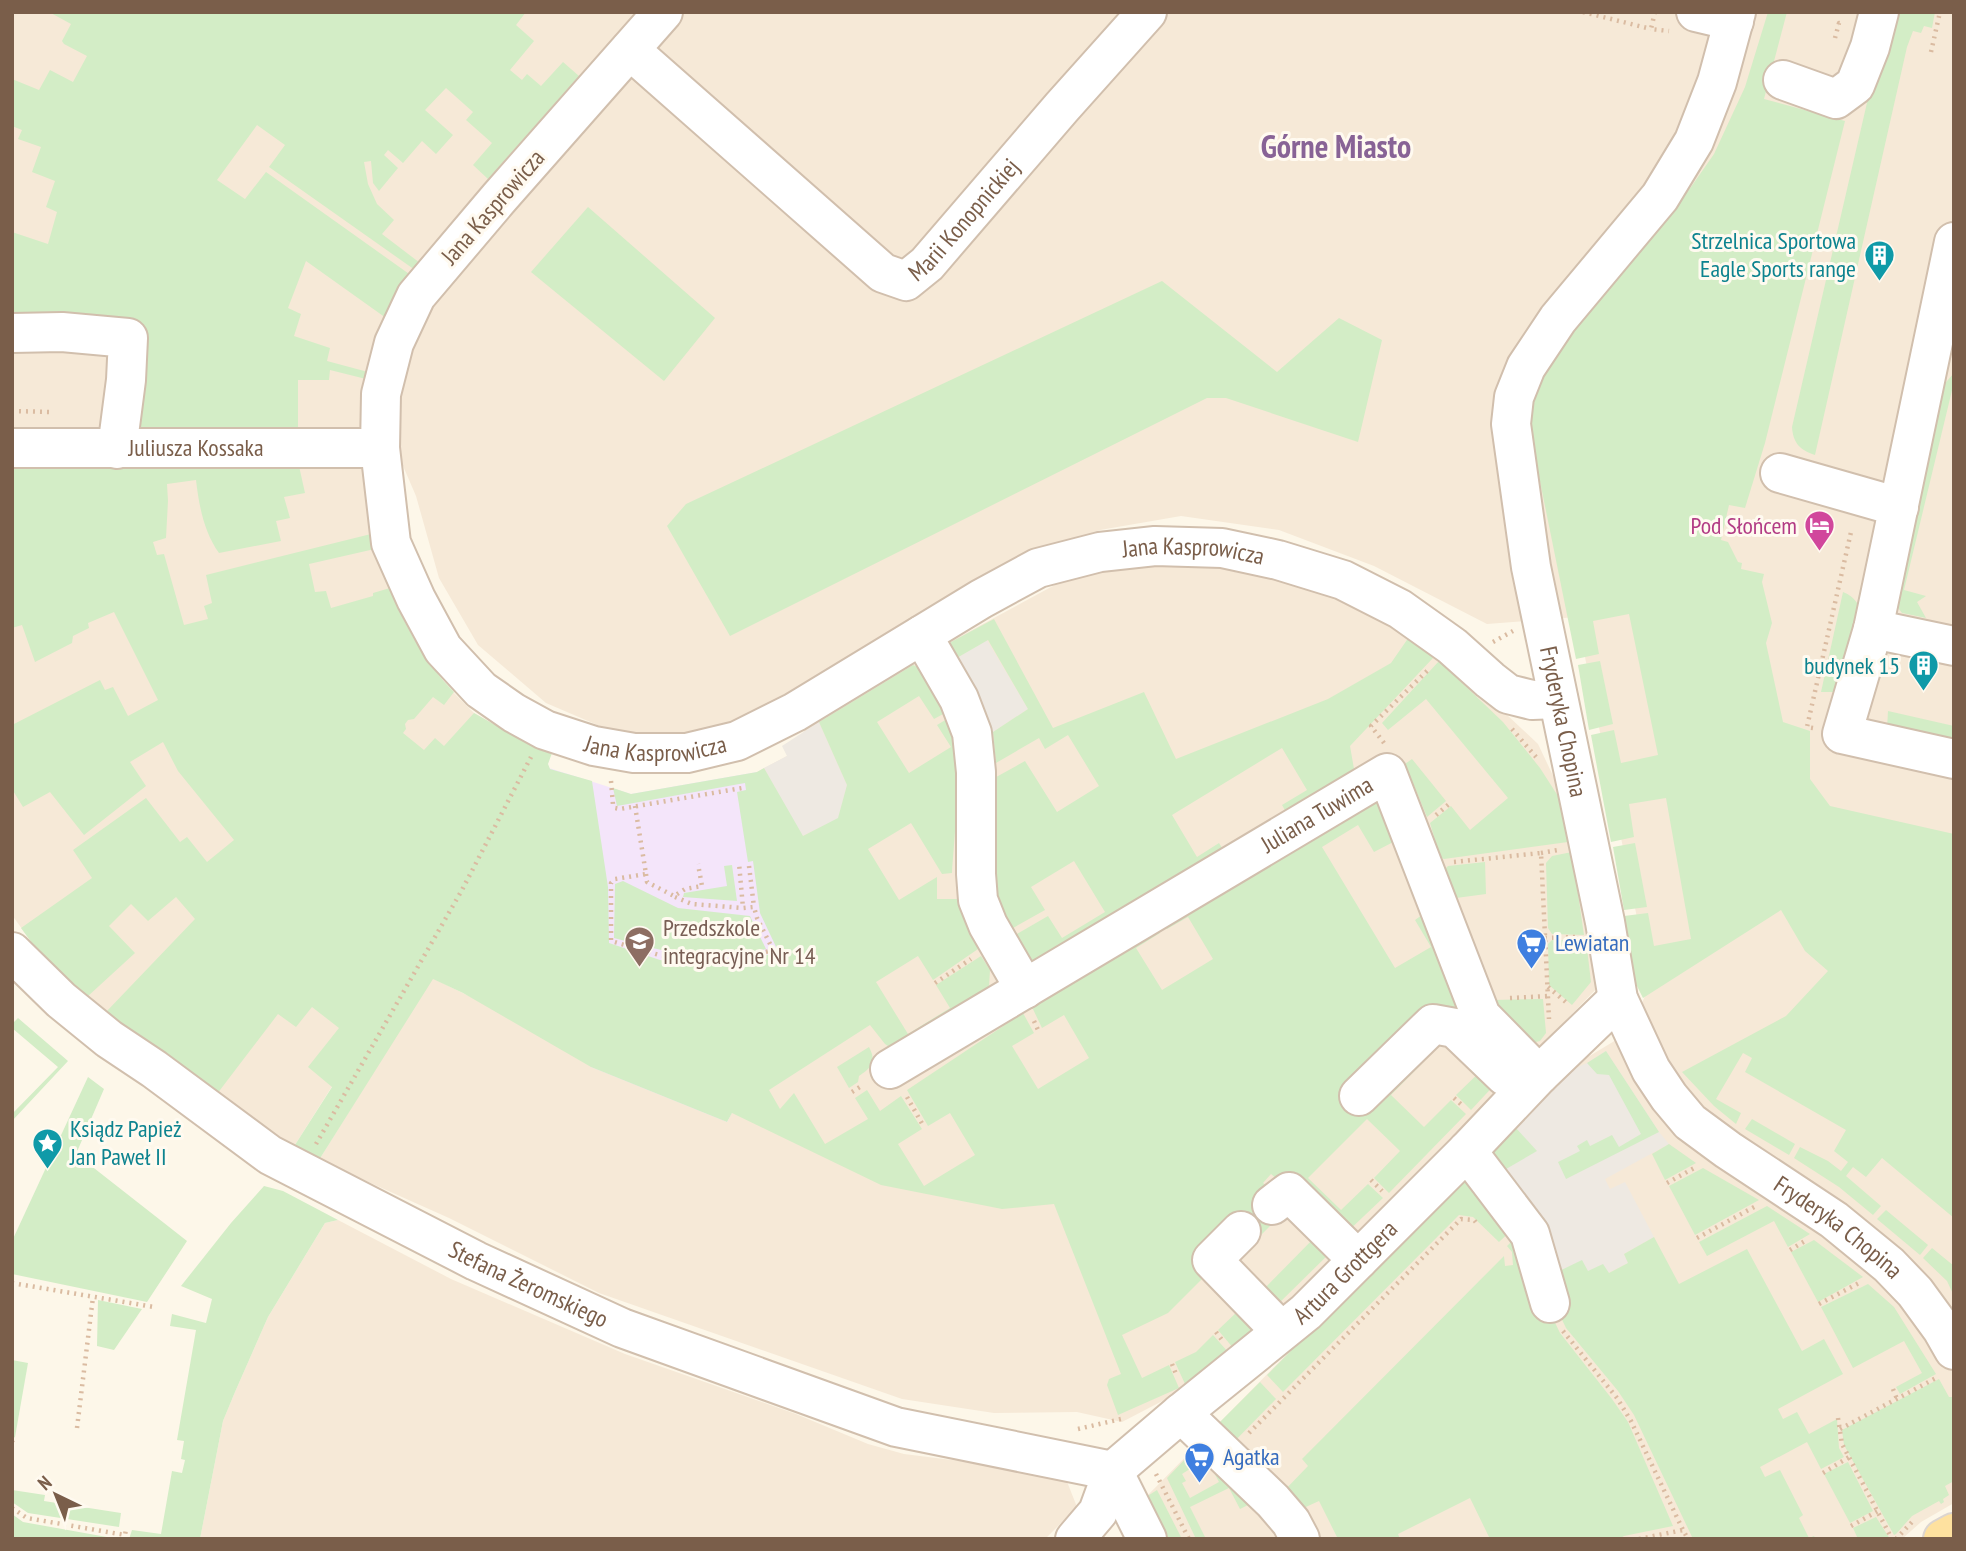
<svg xmlns="http://www.w3.org/2000/svg" width="1966" height="1551" font-family="'PT Sans Narrow',sans-serif">
<style>
.residential{fill:#f6e9d7}
.industrial{fill:#eee9e2}
.education{fill:#f4e5fa}
.green{fill:#d3edc6}
.lines{fill:none;stroke-linecap:round;stroke-linejoin:round}
.minor-casing{stroke:#d1bfad;stroke-width:42}
.major-casing{stroke:#dcd5d0;stroke-width:42}
.path{stroke:#dabba1;stroke-width:4.5;stroke-dasharray:2 5;stroke-linecap:butt}
.minor{stroke:#fff;stroke-width:38}
.major{stroke:#fee19f;stroke-width:38}
.labels{text-anchor:middle;stroke-width:6;stroke-linejoin:round;paint-order:stroke}
.street-label{font-size:24px;fill:#7a5e4a;stroke:#fffaf0}
.culture-label{font-size:24px;fill:#0d838f;stroke:#fffaf0;text-anchor:end}
.hotel-label{font-size:24px;fill:#b23c85;stroke:#fffaf0;text-anchor:end}
.education-label{font-size:24px;fill:#785e54;stroke:#fffaf0;text-anchor:start}
.shop-label{font-size:24px;fill:#366cbe;stroke:#fffaf0;text-anchor:start}
.district-label{font-size:32px;font-weight:bold;fill:#886396;stroke:#fffaf0}
</style>
<rect width="100%" height="100%" fill="#fdf7e9"/>
<g class="residential">
<path d="M12,12H1954V1503L1921,1522L1902,1539H1162L1143,1500L1568,1069L1631,1031L1650,983L1577,617L1487,624L1374,566L1279,530L1181,516L1100,530L993,570L781,714L706,736H623L546,703L478,645L439,578L416,496L394,445L12,438Z"/>
<path d="M12,464H366L384,569L393,596L412,634L438,677L474,713L530,745L412,960L293,1148L152,1050L87,997L35,947L12,915Z"/>
<path d="M1146,557L1259,566L1352,599L1423,636L1538,744L1574,820L1604,981L1282,1311L1218,1372L1122,1422L1077,1412L994,1413L902,1399L599,1293L449,1218L319,1160L432,978L727,1122L821,945L757,772L787,756L815,715L1075,574Z"/>
<path d="M338,1220L451,1279L625,1354L796,1414L868,1444L904,1454L1064,1474L1077,1507L1045,1539H200L223,1421L235,1392L268,1317L325,1223Z"/>
</g>
<g class="industrial">
<path d="M987,640L1028,709L993,732L955,659Z"/>
<path d="M819,722L847,785L838,819L802,836L764,768L787,756L782,746Z"/>
<path d="M1606,1051L1659,1132L1669,1144L1605,1179L1610,1189L1625,1182L1654,1237L1624,1254L1628,1263L1608,1273L1589,1272L1549,1276L1494,1176L1515,1127L1569,1071L1587,1063Z"/>
</g>
<path class="education" d="M546,767L631,794L757,772L821,945L727,1122L591,1067Z"/>
<g class="green">
<path d="M49,12H526L516,25L534,41L510,70L522,80L527,74L541,86L563,62L579,76L488,179L473,165L492,143L466,120L473,112L446,88L425,110L453,135L436,154L422,141L403,163L388,150L384,155L398,168L379,191L373,183L371,161L364,162L368,184L377,204L394,220L382,234L420,263L415,270L269,167L285,145L257,125L217,180L245,199L266,172L412,276L386,318L306,261L288,308L301,314L294,336L330,348L327,361L368,372L366,379L330,370L329,380H298V435L128,437L138,331L12,314V232L48,244L57,212L46,207L55,181L32,172L41,147L18,139L22,130L12,126V79L39,90L50,70L73,82L87,56L64,44L62,41L71,24Z"/>
<path d="M1768,12H1787L1764,99L1845,121L1765,443L1745,508L1729,505L1721,540L1728,542L1738,562L1742,563L1741,569L1764,574L1762,582L1772,623L1766,643L1783,722L1810,731V779L1830,806L1954,834V1218L1882,1158L1866,1177L1853,1167L1846,1176L1881,1206L1873,1215L1839,1187L1794,1158L1800,1147L1828,1161L1841,1171L1848,1162L1834,1151L1846,1130L1745,1072L1752,1058L1743,1053L1716,1099L1741,1113L1736,1124L1714,1106L1682,1072L1786,1016L1828,971L1805,951L1781,910L1643,998L1636,984L1624,916L1648,913L1654,946L1691,939L1666,798L1629,804L1634,837L1611,842L1591,735L1614,730L1621,763L1658,755L1629,614L1593,621L1599,654L1576,659L1531,437L1530,406L1540,379L1554,356L1691,187L1714,154L1745,87Z"/>
<path d="M1888,12H1935L1932,28L1924,26L1921,33L1913,31L1907,47L1815,455C1800,450 1793,443 1792,427Z"/>
<path d="M588,207L715,318L664,381L531,272Z"/>
<path d="M1162,281L1277,372L1339,318L1382,340L1358,442L1226,398H1207L730,636L667,526L686,504Z"/>
<path d="M1954,373V382L1904,590L1926,596L1917,602L1926,618L1902,613L1895,604L1940,389Z"/>
<path d="M12,466H299L305,493L284,497L290,518L276,521L281,541L219,553C204,532 199,506 196,480L167,484L168,501L166,538L153,542L157,555L164,554L184,625L208,619L204,606L212,603L206,575L375,533L379,548L309,564L315,592L326,591L331,608L373,596V593L390,588C404,625 426,664 454,692L444,705L433,697L414,719L408,720L405,724L406,729L403,733L424,750L435,738L444,746L474,713L530,745L552,753L548,764L550,769L592,781L608,887L609,943L660,960L697,965L745,963L778,951L760,913L753,861L748,862L737,792L746,790L745,783L617,806L613,788L631,794L757,772L764,768L803,836L838,818L847,785L819,722L913,665L922,669L945,713L934,719L919,696L877,722L909,773L951,747L937,725L947,719C965,746 954,839 952,873L942,874L911,823L868,849L899,900L937,877V899H957L978,949L933,980L918,956L876,982L908,1034L950,1008L936,985L981,956L990,970L989,987L912,1036L894,1050L885,1044L870,1025L769,1090L780,1109L794,1093L825,1144L868,1119L855,1098L867,1090L880,1111L901,1096L922,1129L898,1144L924,1186L975,1155L950,1113L928,1126L907,1090L1023,1013L1034,1033L1012,1046L1038,1089L1089,1058L1064,1015L1042,1028L1032,1007L1153,920L1160,933L1136,948L1162,990L1213,959L1188,917L1167,929L1159,916L1370,798L1382,807L1401,838L1374,852L1358,825L1322,847L1395,968L1431,947L1415,920L1422,915L1466,1012L1450,1035L1391,1095L1424,1127L1451,1100L1466,1114L1389,1193L1374,1178L1400,1151L1367,1119L1308,1178L1341,1210L1368,1184L1383,1198L1344,1235L1271,1174L1263,1183L1274,1192L1273,1223L1259,1237L1239,1216L1198,1258L1261,1321L1234,1349L1218,1330L1238,1311L1203,1278L1168,1313L1122,1335L1142,1378L1169,1365L1179,1388L1118,1415L1107,1385L1109,1379L1121,1374L1054,1204L1002,1209L881,1185L732,1113L727,1122L591,1067L463,993L433,979L319,1160L293,1148L332,1087L308,1067L339,1028L312,1007L296,1027L278,1014L217,1094L106,1012L195,919L176,897L148,921L131,904L109,926L135,953L87,997L35,947L21,928L92,878L73,850L146,798L180,842L187,837L207,862L234,840L178,771L163,742L130,762L146,786L84,835L50,792L23,807L12,789V725L100,680L105,690L113,687L128,716L158,700L114,612L88,623L89,628L73,636L72,643L35,662L22,625L12,628Z"/>
<path d="M1843,592C1854,596 1861,606 1863,618C1865,628 1852,672 1849,686L1834,692H1821Z"/>
<path d="M994,619L1053,728L1144,692L1176,759L1328,699L1391,663L1409,637L1433,658L1350,746L1354,769L1286,812L1282,805L1307,790L1282,748L1172,815L1197,857L1219,843L1224,851L1037,963L1028,961L1010,938L1048,916L1062,938L1105,912L1074,861L1031,887L1045,910L1006,932L998,917L989,781L1025,761L1057,812L1099,786L1068,735L1045,749L1039,738L996,763L993,732L1028,709L988,640L955,659L947,650L951,642Z"/>
<path d="M1439,661L1503,722L1540,768L1558,796L1568,842L1444,859L1440,857L1430,823L1451,806L1470,830L1508,798L1426,699L1388,730L1382,723Z"/>
<path d="M1600,661L1613,724L1589,730L1578,665Z"/>
<path d="M1888,711L1954,726V744L1887,729Z"/>
<path d="M1412,759L1446,801L1427,817L1405,764Z"/>
<path d="M1635,843L1647,907L1624,910L1613,847Z"/>
<path d="M1572,852L1584,935L1552,934L1548,928L1546,863L1552,856Z"/>
<path d="M1485,862L1486,894L1456,898L1444,870L1448,866Z"/>
<path d="M732,865L737,901L683,897L684,893L727,886L724,866Z"/>
<path d="M623,881L678,908L750,916L766,949C711,965 667,952 614,938L615,884Z"/>
<path d="M1552,940H1586L1591,982L1572,1005L1549,985L1548,944Z"/>
<path d="M1543,999L1546,1033L1540,1041L1532,1043L1492,1000Z"/>
<path d="M18,1018L68,1061L12,1121V1114L58,1067L12,1028V1024Z"/>
<path d="M869,1047C877,1062 871,1068 859,1076L858,1082L849,1088L837,1067Z"/>
<path d="M1606,1051L1659,1132L1566,1179L1558,1162L1580,1151L1577,1146L1587,1140L1590,1146L1612,1135L1619,1147L1641,1134L1609,1075L1597,1074L1587,1063Z"/>
<path d="M1484,1068L1499,1080L1471,1110L1456,1095Z"/>
<path d="M88,1077L104,1089L76,1154L187,1241L147,1302L12,1274V1241Z"/>
<path d="M1752,1119L1795,1144L1789,1155L1745,1129Z"/>
<path d="M1515,1127L1537,1151L1494,1176L1482,1159Z"/>
<path d="M1669,1144L1696,1163L1665,1180L1652,1154Z"/>
<path d="M1703,1168L1759,1200L1695,1235L1669,1186Z"/>
<path d="M1469,1171L1516,1226L1499,1242L1473,1217L1459,1215L1283,1392L1267,1375Z"/>
<path d="M264,1186L283,1191L338,1220L325,1223L268,1317L235,1392L223,1421L200,1539H129L132,1530L161,1534L172,1471L182,1473L185,1460L181,1459L184,1441L177,1440L196,1330L170,1326L172,1314L206,1323L212,1299L181,1286L231,1223Z"/>
<path d="M1767,1206L1810,1234L1788,1247L1774,1221L1707,1256L1699,1242Z"/>
<path d="M1886,1210L1928,1245L1920,1255L1877,1219Z"/>
<path d="M1319,1233L1335,1248L1271,1311L1257,1296Z"/>
<path d="M1520,1233L1546,1304L1560,1333L1612,1399L1628,1422L1673,1526L1624,1536L1619,1539H1490L1470,1498L1398,1534L1400,1539H1338L1319,1501L1297,1511L1281,1494L1308,1466L1302,1459L1504,1256L1505,1266L1513,1265L1512,1252L1507,1246Z"/>
<path d="M1654,1237L1679,1284L1747,1249L1802,1351L1824,1339L1843,1374L1778,1409L1783,1419L1797,1412L1809,1434L1837,1419L1839,1448L1844,1457L1821,1469L1807,1442L1760,1467L1765,1477L1780,1470L1803,1515L1799,1518L1809,1538L1814,1536L1816,1539H1693L1634,1415L1618,1391L1566,1328L1553,1301L1549,1276L1582,1260L1588,1271L1603,1264L1609,1273L1628,1263L1624,1254Z"/>
<path d="M1814,1240L1863,1277L1818,1302L1791,1252Z"/>
<path d="M1932,1248L1954,1266V1296L1947,1281L1923,1258Z"/>
<path d="M1868,1284L1894,1307L1936,1374L1900,1394L1896,1387L1922,1373L1904,1341L1853,1368L1821,1307Z"/>
<path d="M98,1300L142,1309L114,1350L97,1346Z"/>
<path d="M1213,1335L1228,1352L1185,1384L1175,1362L1196,1352Z"/>
<path d="M12,1360L28,1363L15,1437L12,1439Z"/>
<path d="M1939,1379L1949,1397H1954V1481L1945,1486L1949,1495L1943,1499L1944,1502L1941,1504L1939,1501L1912,1516L1896,1534L1894,1535L1844,1445L1842,1430Z"/>
<path d="M1260,1382L1276,1399L1228,1448L1212,1430Z"/>
<path d="M1195,1453L1204,1460L1182,1474L1186,1481L1182,1483L1190,1498L1219,1482L1211,1467H1212L1248,1505L1240,1509L1229,1488L1190,1507L1206,1539H1196L1167,1478L1189,1455Z"/>
<path d="M1848,1462L1873,1511L1850,1523L1824,1474Z"/>
<path d="M12,1490L45,1495L44,1501L121,1513L119,1527L28,1513L12,1502Z"/>
<path d="M1157,1490L1182,1539H1163L1146,1497Z"/>
<path d="M12,1514L23,1522L118,1539H12Z"/>
<path d="M1876,1517L1890,1539H1858L1853,1528Z"/>
</g>
<g class="lines">
<defs>
<g id="minor">
<path id="s1" d="M663,12L499,198L416,296L394,343L381,394L380,448L391,543L416,599L443,649L481,690L514,713L545,730L594,746L634,753H687L737,741L795,712L981,599L1038,568L1100,552L1155,546L1222,548L1278,560L1343,580L1400,609L1452,646L1490,680L1508,694L1532,700L1558,699"/>
<path d="M1696,12L1734,21"/>
<path id="s2" d="M1736,12L1717,82L1694,141L1660,197L1558,319L1526,367L1514,397L1511,424L1531,567L1605,922L1618,999L1651,1070L1669,1097L1690,1122L1728,1150L1834,1220L1889,1265L1915,1292L1942,1329L1954,1350"/>
<path id="s3" d="M630,50L883,273L906,281L927,264L1062,107L1147,12"/>
<path d="M1783,80L1836,99L1855,85L1870,47L1879,12"/>
<path d="M1954,242L1873,629L1842,734L1954,759"/>
<path d="M12,333L62,332L128,338L126,380L117,449"/>
<path id="s4" d="M12,448H380"/>
<path d="M1780,473L1899,507"/>
<path d="M1873,629L1954,646"/>
<path d="M922,635L959,699L972,733L976,772V874L978,900L988,925L1025,989"/>
<path id="s5" d="M12,952L61,1000L109,1039L154,1069L270,1155L476,1261L622,1328L896,1427L1113,1471"/>
<path id="s6" d="M890,1069L1387,773L1481,1016L1539,1075"/>
<path d="M1359,1096L1433,1024L1455,1028L1505,1076"/>
<path d="M1467,1151L1530,1234L1550,1303"/>
<path d="M1272,1205L1289,1192L1358,1260"/>
<path d="M1241,1231L1212,1260L1281,1331"/>
<path d="M1181,1413L1273,1501L1291,1522L1300,1539"/>
<path d="M1113,1471L1147,1539"/>
<path id="s7" d="M1075,1539L1098,1512L1113,1471L1181,1413L1306,1312L1467,1151L1539,1075L1618,999"/>
</g>
<path id="major" d="M1943,1539L1954,1533"/>
</defs>
<use href="#minor" class="minor-casing"/>
<use href="#major" class="major-casing"/>
<g class="path">
<path d="M1583,12L1651,29"/>
<path d="M1655,12L1651,29L1669,31"/>
<path d="M1835,38L1839,23L1843,24"/>
<path d="M1931,52L1940,12"/>
<path d="M12,411L50,412"/>
<path d="M1493,642L1513,631"/>
<path d="M1813,728L1807,727L1851,532"/>
<path d="M1512,729L1536,757"/>
<path d="M1384,743L1371,726L1429,669"/>
<path d="M611,781L613,805L615,808L620,809L742,788"/>
<path d="M635,806L646,874L615,879L611,883V941L659,955L698,960L744,958L773,950L757,918L754,907L743,908L739,863"/>
<path d="M1436,815L1449,804"/>
<path d="M1541,853L1558,850"/>
<path d="M1454,862L1541,853L1549,1019"/>
<path d="M749,866L754,907"/>
<path d="M646,874L647,882L674,896L685,889L702,886L698,864"/>
<path d="M675,897L692,904L743,908"/>
<path d="M1545,938L1576,937"/>
<path d="M935,983L971,959"/>
<path d="M1548,987L1568,1004"/>
<path d="M1510,998L1548,996"/>
<path d="M1034,1021L1038,1030"/>
<path d="M852,1092L863,1085"/>
<path d="M907,1097L924,1127"/>
<path d="M1454,1098L1464,1107"/>
<path d="M316,1144L462,890L531,757"/>
<path d="M1371,1180L1382,1191"/>
<path d="M1667,1183L1696,1167"/>
<path d="M1697,1238L1756,1206"/>
<path d="M1790,1250L1805,1241"/>
<path d="M12,1283L154,1307"/>
<path d="M1819,1304L1859,1283"/>
<path d="M1563,1331L1617,1398L1631,1421L1683,1530"/>
<path d="M1216,1332L1222,1340"/>
<path d="M1172,1364L1176,1374"/>
<path d="M1893,1389L1897,1399"/>
<path d="M1838,1418L1842,1444L1892,1539"/>
<path d="M77,1428L93,1297"/>
<path d="M1078,1429L1121,1419"/>
<path d="M1840,1429L1938,1377"/>
<path d="M1249,1433L1461,1219L1474,1220L1478,1225"/>
<path d="M12,1441L15,1439"/>
<path d="M1823,1473L1849,1457"/>
<path d="M1156,1474L1189,1539"/>
<path d="M12,1508L27,1518L125,1535L126,1529"/>
<path d="M1851,1526L1878,1511"/>
<path d="M1639,1539L1683,1530L1688,1539"/>
<path d="M1896,1539L1913,1521"/>
</g>
<use href="#minor" class="minor"/>
<use href="#major" class="major"/>
</g>
<defs>
<symbol id="building-pin" viewBox="-11 -11 22 30"><path d="M0 17L-7.5 6A9.5 9.5 0 1 1 7.5 6Z" fill="#0f9aa8" stroke="#fffaf0"/><path d="M-4-6H4V6H1V3H-1V6H-4ZM-2.5-4.3h1.7v1.8h-1.7ZM.8-4.3h1.7v1.8H.8ZM-2.5-1h1.7V.8h-1.7ZM.8-1h1.7V.8H.8Z" fill="#fff"/></symbol>
<symbol id="hotel-pin" viewBox="-11 -11 22 30"><path d="M0 17L-7.5 6A9.5 9.5 0 1 1 7.5 6Z" fill="#d1479c" stroke="#fffaf0"/><path d="M-6-4.5h1.5V1H6V5H4.5V3h-9V5H-6ZM-4 0a1.8 1.8 0 1 1 3.6 0ZM.5 0V-2.5h3Q6-2.5 6 0Z" fill="#fff"/></symbol>
<symbol id="school-pin" viewBox="-11 -11 22 30"><path d="M0 17L-7.5 6A9.5 9.5 0 1 1 7.5 6Z" fill="#8d6e63" stroke="#fffaf0"/><path d="M0-5L7-2L0 1L-7-2ZM-4 1L0 2.5L4 1V4Q0 6-4 4Z" fill="#fff"/></symbol>
<symbol id="supermarket-pin" viewBox="-11 -11 22 30"><path d="M0 17L-7.5 6A9.5 9.5 0 1 1 7.5 6Z" fill="#3f7fe0" stroke="#fffaf0"/><path d="M-6-5.5h2.5l.6 2H6L4.5 2H-2.5L-4.4-4H-6ZM-1.5 3.2a1.3 1.3 0 1 0 .1 0ZM3 3.2a1.3 1.3 0 1 0 .1 0Z" fill="#fff"/></symbol>
<symbol id="sight-pin" viewBox="-11 -11 22 30"><path d="M0 17L-7.5 6A9.5 9.5 0 1 1 7.5 6Z" fill="#0f9aa8" stroke="#fffaf0"/><path d="M0-6L1.8-2.2L6-1.7L2.9 1.2L3.7 5.4L0 3.3L-3.7 5.4L-2.9 1.2L-6-1.7L-1.8-2.2Z" fill="#fff"/></symbol>
</defs>
<g fill-rule="evenodd">
<use href="#building-pin" x="1862" y="238" width="35" height="47"/>
<use href="#hotel-pin" x="1802" y="508" width="35" height="47"/>
<use href="#building-pin" x="1906" y="648" width="35" height="47"/>
<use href="#school-pin" x="622" y="924" width="35" height="47"/>
<use href="#supermarket-pin" x="1514" y="926" width="35" height="47"/>
<use href="#sight-pin" x="30" y="1126" width="35" height="47"/>
<use href="#supermarket-pin" x="1182" y="1440" width="35" height="47"/>
</g>
<g class="labels">
<g class="street-label">
<text transform="translate(493 207) rotate(-49)" y="8">Jana Kasprowicza</text>
<text dy="8" stroke="none"><textPath href="#s3" startOffset="446">Marii Konopnickiej</textPath></text>
<text dy="8" stroke="none"><textPath href="#s4" startOffset="184">Juliusza Kossaka</textPath></text>
<text dy="8" stroke="none"><textPath href="#s1" startOffset="1582">Jana Kasprowicza</textPath></text>
<text dy="8" stroke="none"><textPath href="#s2" startOffset="780">Fryderyka Chopina</textPath></text>
<text dy="8" stroke="none"><textPath href="#s1" startOffset="994">Jana Kasprowicza</textPath></text>
<text dy="8" stroke="none"><textPath href="#s6" startOffset="497">Juliana Tuwima</textPath></text>
<text dy="8" stroke="none"><textPath href="#s2" startOffset="1388">Fryderyka Chopina</textPath></text>
<text dy="8" stroke="none"><textPath href="#s7" startOffset="385">Artura Grottgera</textPath></text>
<text dy="8" stroke="none"><textPath href="#s5" startOffset="618">Stefana Żeromskiego</textPath></text>
</g>
<g class="culture-label">
<text x="1856" y="249">Strzelnica Sportowa<tspan x="1856" dy="28">Eagle Sports range</tspan></text>
<text x="1900" y="674">budynek 15</text>
<text x="70" y="1137" text-anchor="start">Ksiądz Papież<tspan x="70" dy="28">Jan Paweł II</tspan></text>
</g>
<g class="hotel-label">
<text x="1797" y="534">Pod Słońcem</text>
</g>
<g class="education-label">
<text x="663" y="936">Przedszkole<tspan x="663" dy="28">integracyjne Nr 14</tspan></text>
</g>
<g class="shop-label">
<text x="1555" y="951">Lewiatan</text>
<text x="1223" y="1465">Agatka</text>
</g>
<g class="district-label">
<text x="1336" y="158">Górne Miasto</text>
</g>
</g>
<rect width="1966" height="1551" fill="none" stroke="#7a5e4a" stroke-width="28"/>
<g transform="translate(56 1495) rotate(317)" stroke="#fffaf0" stroke-width="5" paint-order="stroke">
<path d="M0-5L12 26L0 18L-12 26Z" fill="#7a5e4a"/>
<text y="-10" font-size="19" font-weight="bold" text-anchor="middle" fill="#7a5e4a">N</text>
</g>
</svg>
